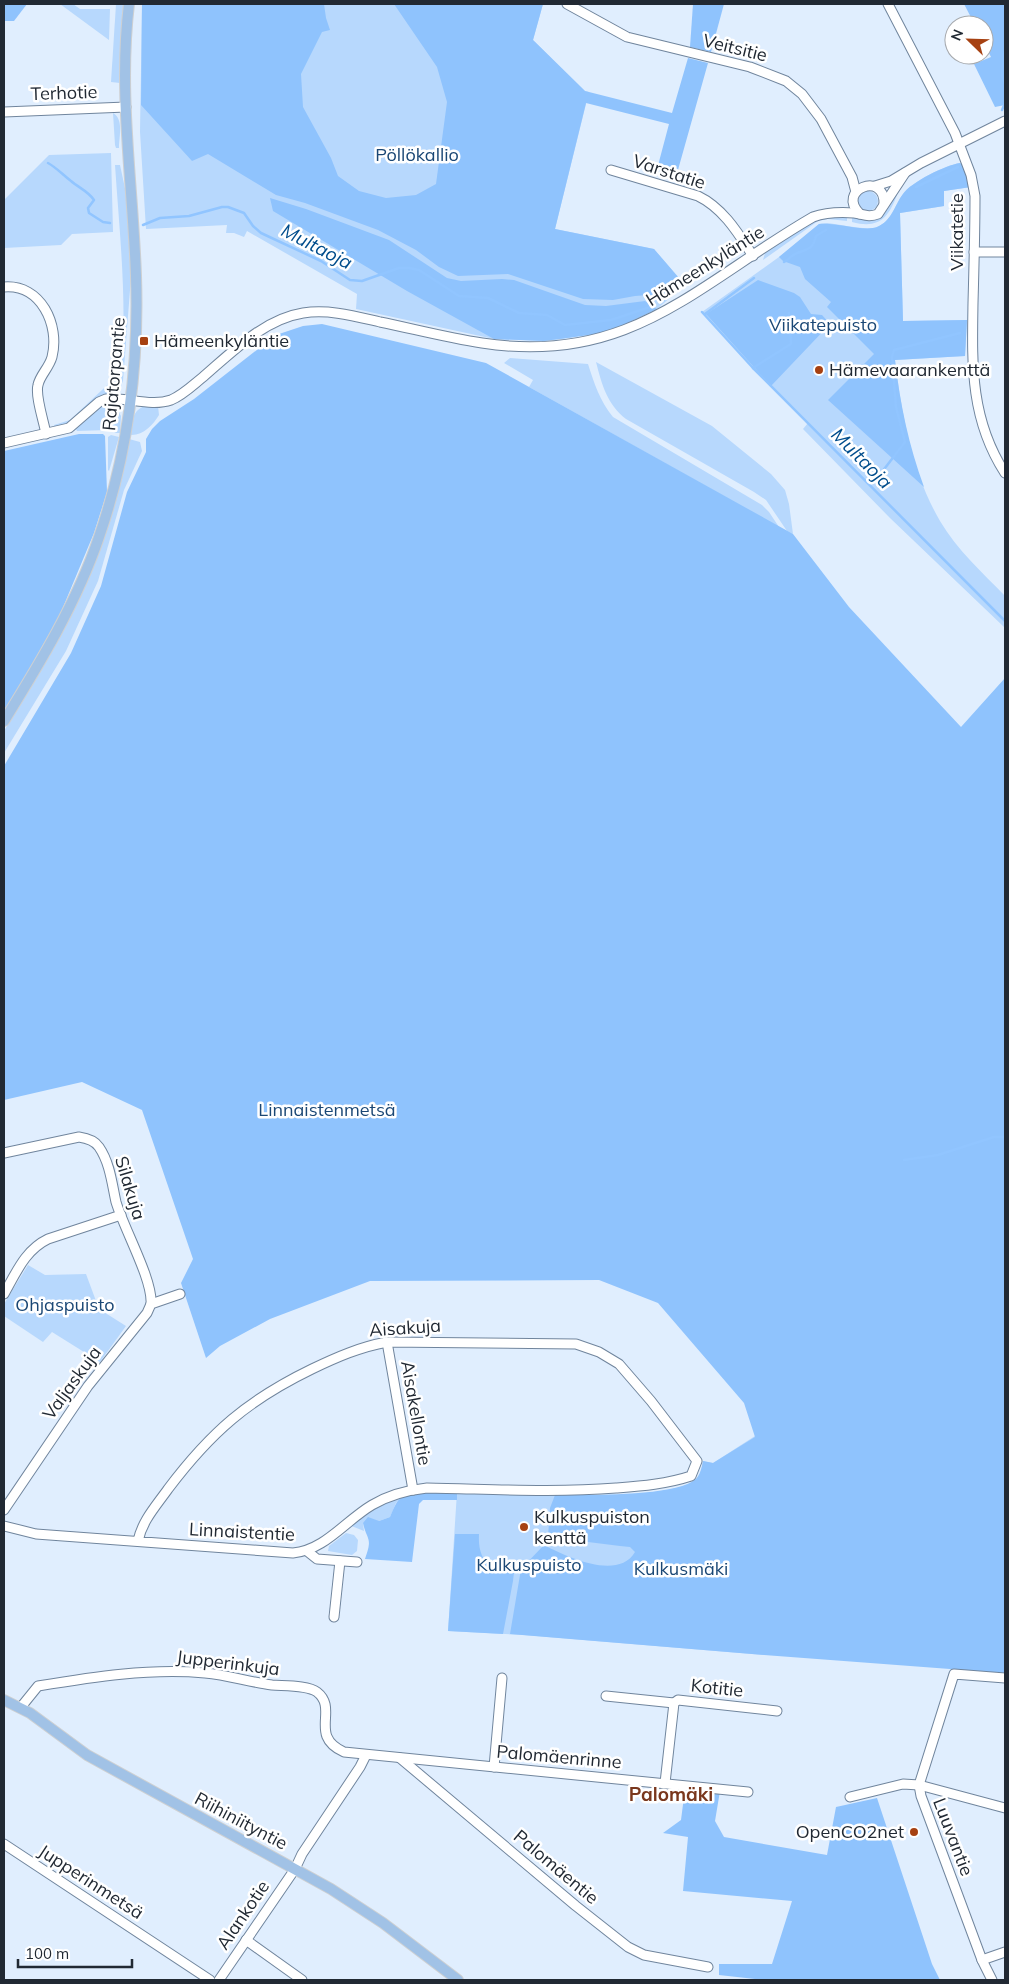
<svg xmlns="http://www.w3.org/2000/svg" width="1009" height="1984" font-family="Mulish,sans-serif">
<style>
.green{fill:#b7d8fd}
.forest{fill:#8fc3fd}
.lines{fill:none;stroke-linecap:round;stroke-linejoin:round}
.stream{stroke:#91c5ff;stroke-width:2.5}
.minor-casing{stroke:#70859d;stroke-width:11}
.major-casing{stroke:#ced0d2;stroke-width:12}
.minor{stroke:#fff;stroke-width:9}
.major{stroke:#a1c2e6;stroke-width:10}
.poi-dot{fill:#a64112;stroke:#fff;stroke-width:2}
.labels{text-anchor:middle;stroke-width:5;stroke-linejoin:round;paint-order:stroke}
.street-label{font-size:18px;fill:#212933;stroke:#fff}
.park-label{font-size:18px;fill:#1a4775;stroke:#fff}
.poi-label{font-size:18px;fill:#212933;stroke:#fff;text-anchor:start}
.water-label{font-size:19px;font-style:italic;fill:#004d8c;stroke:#fff}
.neighbourhood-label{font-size:19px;font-weight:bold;fill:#79371d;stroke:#fff}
</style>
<rect width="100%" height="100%" fill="#e0eefe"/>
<g class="green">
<path d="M60,4H73L80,9H110L109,40Z"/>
<path d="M116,4H125L120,83L111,82Z"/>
<path d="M142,4H543L533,40L585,91L589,92L555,229L654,249L685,285L657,309L623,325L570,338L544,341L494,339L356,309L357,294L247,231L244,237L234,233H226L227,225L146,229L140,132Z"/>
<path d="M113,113C124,119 119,137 119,148H116L115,145Z"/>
<path d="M111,153L113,232L72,234L61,245L4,248V200L49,155Z"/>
<path d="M960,163L971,187L944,191V206L900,213L903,321L967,320L965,356L895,360C902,415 912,473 940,521C957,550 983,573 1005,596V633L1004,627L890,518L803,429L808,423L753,368L702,312L779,257L819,224L827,223C840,224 866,231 877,227C892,221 894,206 903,194C911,182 946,165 960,163Z"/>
<path d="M115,165H120L126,193L131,277L123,381L119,390C129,316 120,240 115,165Z"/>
<circle cx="868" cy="201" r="10"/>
<path d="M896,195H897C888,219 878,229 852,222V216C881,224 880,216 896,195Z"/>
<path d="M847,216V221L828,219L818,221L763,260L765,253L809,223L826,217Z"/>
<path d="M510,358L588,364C594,383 600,401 613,417L762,505L769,512L779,527L529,387L533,380L504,363Z"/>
<path d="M596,362L712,426L771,474L785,490L789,504L793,534L787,531L766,500L754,492L626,419C607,404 602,385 596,362Z"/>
<path d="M118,375L114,392L98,398L70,423L55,429L54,425L70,420Z"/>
<path d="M105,404L111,405L107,430L77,431L76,429L100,406Z"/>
<path d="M115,406L121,416L120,433H115L111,427Z"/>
<path d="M145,406H158L159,415C153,425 143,436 130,435C132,423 132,410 145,406Z"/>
<path d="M111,435L119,437L109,471L108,470V437Z"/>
<path d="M129,439L140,442L142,451L124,490L98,581L66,651L4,753V731L45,663L71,613Z"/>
<path d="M28,1265L45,1275L86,1274L99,1309L126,1326L100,1362L52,1332L43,1342L4,1316V1304Z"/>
<path d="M755,1436L764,1655L524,1635L448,1631L457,1492C500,1493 669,1505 696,1479C701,1475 702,1467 703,1461L713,1463Z"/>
<path d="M402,1497L396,1503L390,1517L379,1521L363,1523L364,1531L349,1525L380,1505Z"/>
<path d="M346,1533L354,1535L358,1540L357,1551L352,1555L328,1551L329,1546Z"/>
</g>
<g class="forest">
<path d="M4,4H27L14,21H4Z"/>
<path d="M142,4H324L326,18L330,30L322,32L301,74L303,107L331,158L338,176L359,191L386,198L416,195L436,184L447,102L437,67L394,4H543L533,40L585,91L672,113L688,58L708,63L676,177L656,173L669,124L586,103L555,229L654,249L685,285L662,303L648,295L635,296L613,300L583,299L508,274L458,276L439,267L416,250L378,230L305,203L276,195L208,154L192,161L141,105Z"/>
<path d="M693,4H724L711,52L690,47Z"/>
<path d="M964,4H1005V105L995,107L974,64L991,57L984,43V25H975Z"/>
<path d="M960,163L963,165L971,187L944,191V206L900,213L903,321L967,320L965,356L895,360C900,404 909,446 924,487L828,400L874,354L827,307L831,302L805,279L800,267L783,261L779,257L819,224C836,222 864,232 877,227C892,221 894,206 903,194C911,182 946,165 960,163Z"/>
<path d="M270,198L306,209L389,240L447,278L461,281L502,279L514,280L585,305L606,306L645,301L657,309L623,325L597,334L544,341L494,339L407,291L273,211Z"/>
<path d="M758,280L794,293L800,297L811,314L822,315L830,324L771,386L706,314Z"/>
<path d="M322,324L486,363L793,534L849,607L961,727L1005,678V1675L950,1669L764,1655L510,1634L521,1569L544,1545C567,1557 618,1581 635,1552L630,1547L620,1546L548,1537L550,1508L555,1495C583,1495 676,1497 696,1479C700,1475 702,1467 703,1461L713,1463L755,1437L744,1403L658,1303L599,1280L370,1281L270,1319L220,1346L206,1358L181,1283L193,1259L142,1110L82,1082L4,1100V766L71,653L101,586L127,492L146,452V439L152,429L160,421L194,399L276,335L303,326Z"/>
<path d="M79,434H103L105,436L107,492L94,533L59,617L4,714V451Z"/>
<path d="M457,1492V1500H423L419,1504L412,1562L365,1559C373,1537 367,1541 363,1523L368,1517L379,1521L390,1517C393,1510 396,1501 402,1497C414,1489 443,1492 457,1492Z"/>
<path d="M455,1534H479C478,1552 483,1565 501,1572L512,1562L514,1572L513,1581L503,1634L448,1631Z"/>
<path d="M685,1789L720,1791L715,1821L724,1837L827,1855L836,1807L877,1798L932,1964L940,1980H765L719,1975V1964H772L792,1901L683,1891L688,1837L663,1833L681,1820Z"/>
</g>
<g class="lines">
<g class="stream">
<path d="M1004,4L1005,8"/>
<path d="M1004,52L1002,76L1005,84"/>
<path d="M1002,110L1005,103"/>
<path d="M48,163C57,168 63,175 71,181C79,188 88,191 94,200L88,208L89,213L103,222L110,223"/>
<path d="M916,187L958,167"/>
<path d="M143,225L160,218L189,216L222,207H228L244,213L253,226L261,233L321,261L350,280L362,281L399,268H409L419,270L459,296L488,298L519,313L547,315L565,325L611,320L653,306"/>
<path d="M784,262C788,260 791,256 795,254C807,248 812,252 816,236L826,230"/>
<path d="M702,312L753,368L1005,621"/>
<path d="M705,314L754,278"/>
<path d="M753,368L791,344L789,313"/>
<path d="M875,481L905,442L896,407L892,357L894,350L960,333"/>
<path d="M904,1160L938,1155L994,1137H1005"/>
</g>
<defs>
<g id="minor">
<path d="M567,4L627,37L750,67L786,81L802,94L821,119L852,177L856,192"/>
<path d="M888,4L955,133L971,175L975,196C975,232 974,267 973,303C972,364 970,419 1005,473"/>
<path d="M4,112L126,107"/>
<path d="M611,170L698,196C723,208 738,233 753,256"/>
<path d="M875,186L891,181L921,163L1005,121"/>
<path d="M860,214C835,190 885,170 884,204"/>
<path d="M974,252H1005"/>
<path d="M4,287C41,284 60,325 52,357C49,368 40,375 38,385C35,396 44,422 46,434"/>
<path d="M4,443L69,428L99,402L106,399C127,397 151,407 171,400C183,395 193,385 203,377C231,353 264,319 303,313C329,309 354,316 380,322C414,329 448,338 482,343C630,366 697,284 813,217C827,212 840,212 854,213C863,214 868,218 878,214L905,173"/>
<path d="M4,1153L79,1137C86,1138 95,1141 99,1147C110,1163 112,1184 116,1202C124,1229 153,1280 151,1304"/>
<path d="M4,1294C16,1273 25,1250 48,1239L121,1215"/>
<path d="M387,1342L413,1490"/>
<path d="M4,1510L88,1386L147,1313L151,1304L180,1294"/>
<path d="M4,1526L36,1534L293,1553C325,1550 345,1521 372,1505C389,1495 408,1490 427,1488C490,1489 553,1493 616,1488C641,1486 667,1484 691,1476L697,1461L651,1401L619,1364L599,1352L576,1344L387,1342C360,1347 337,1357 312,1369C248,1400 211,1432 168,1489C156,1506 142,1521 138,1541"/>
<path d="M307,1551L317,1559L357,1562"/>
<path d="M334,1617L340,1561"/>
<path d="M606,1696L674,1703"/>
<path d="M21,1707L38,1686C93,1677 149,1668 205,1673C228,1675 249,1682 272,1685C284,1686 308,1685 317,1692C339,1709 308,1736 344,1752L748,1792"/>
<path d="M400,1758L576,1906L628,1947L644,1955L708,1967"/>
<path d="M494,1767L502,1678"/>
<path d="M665,1783L674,1703L678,1700L777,1711"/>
<path d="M850,1797L903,1784L919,1785L1005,1808"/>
<path d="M4,1844L210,1980"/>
<path d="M246,1940L302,1980"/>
<path d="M982,1960L1005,1952"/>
<path d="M219,1980L295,1869L302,1854L360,1767L366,1755"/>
<path d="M992,1980L982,1960L921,1796L919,1785L954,1674L1005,1678"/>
</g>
<g id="major">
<path d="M4,721C40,663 77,602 99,537C128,453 139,364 136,276C133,185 118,94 129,4"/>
<path d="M4,1700L30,1713L87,1755L331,1889L383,1923L458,1980"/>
</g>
</defs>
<use href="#minor" class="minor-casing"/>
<use href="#major" class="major-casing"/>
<use href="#minor" class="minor"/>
<use href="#major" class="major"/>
</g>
<g class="poi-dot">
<rect x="139" y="336" width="10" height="10" rx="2.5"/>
<circle cx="819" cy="370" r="5"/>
<circle cx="524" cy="1527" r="5"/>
<circle cx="914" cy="1832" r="5"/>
</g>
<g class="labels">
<g class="street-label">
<text transform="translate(735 48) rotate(14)" y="6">Veitsitie</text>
<text transform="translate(64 93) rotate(-2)" y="6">Terhotie</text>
<text transform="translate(669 172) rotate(18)" y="6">Varstatie</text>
<text transform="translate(957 232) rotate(-90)" y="6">Viikatetie</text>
<text transform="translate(705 266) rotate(-32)" y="6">Hämeenkyläntie</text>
<text transform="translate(114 374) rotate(-85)" y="6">Rajatorpantie</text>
<text transform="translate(130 1188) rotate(73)" y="6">Silakuja</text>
<text transform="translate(405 1328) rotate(-4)" y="6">Aisakuja</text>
<text transform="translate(72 1383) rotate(-54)" y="6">Valjaskuja</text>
<text transform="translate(416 1413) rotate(80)" y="6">Aisakellontie</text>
<text transform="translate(242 1532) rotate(3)" y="6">Linnaistentie</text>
<text transform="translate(228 1663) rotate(7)" y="6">Jupperinkuja</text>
<text transform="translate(717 1688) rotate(6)" y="6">Kotitie</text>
<text transform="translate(559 1757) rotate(5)" y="6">Palomäenrinne</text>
<text transform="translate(241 1821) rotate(28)" y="6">Riihiniityntie</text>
<text transform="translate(953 1837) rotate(69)" y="6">Luuvantie</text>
<text transform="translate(556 1867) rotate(40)" y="6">Palomäentie</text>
<text transform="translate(91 1882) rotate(33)" y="6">Jupperinmetsä</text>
<text transform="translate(243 1915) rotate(-56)" y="6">Alankotie</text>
</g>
<g class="park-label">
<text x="417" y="161">Pöllökallio</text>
<text x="823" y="331">Viikatepuisto</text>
<text x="327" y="1116">Linnaistenmetsä</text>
<text x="65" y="1311">Ohjaspuisto</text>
<text x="529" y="1571">Kulkuspuisto</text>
<text x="681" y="1575">Kulkusmäki</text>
</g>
<g class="poi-label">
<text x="154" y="347">Hämeenkyläntie</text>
<text x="829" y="376">Hämevaarankenttä</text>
<text x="534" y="1523">Kulkuspuiston<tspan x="534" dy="21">kenttä</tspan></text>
<text x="904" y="1838" text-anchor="end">OpenCO2net</text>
</g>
<g class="water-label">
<text transform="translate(317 246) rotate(27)" y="7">Multaoja</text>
<text transform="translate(862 458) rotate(45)" y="7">Multaoja</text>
</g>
<g class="neighbourhood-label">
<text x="671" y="1801">Palomäki</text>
</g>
</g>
<rect width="1009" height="1984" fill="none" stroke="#212933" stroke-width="10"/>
<g transform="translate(969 40) rotate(293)"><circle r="24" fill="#ffffff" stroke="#a6a9ad"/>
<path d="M0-4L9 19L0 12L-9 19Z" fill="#a64112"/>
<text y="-8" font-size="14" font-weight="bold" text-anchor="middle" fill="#212933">N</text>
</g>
<path d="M18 1959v8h114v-8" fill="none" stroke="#212933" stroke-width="2.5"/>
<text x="25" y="1959" font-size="15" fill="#212933" stroke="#ffffff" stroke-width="4" paint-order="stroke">100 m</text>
</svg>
